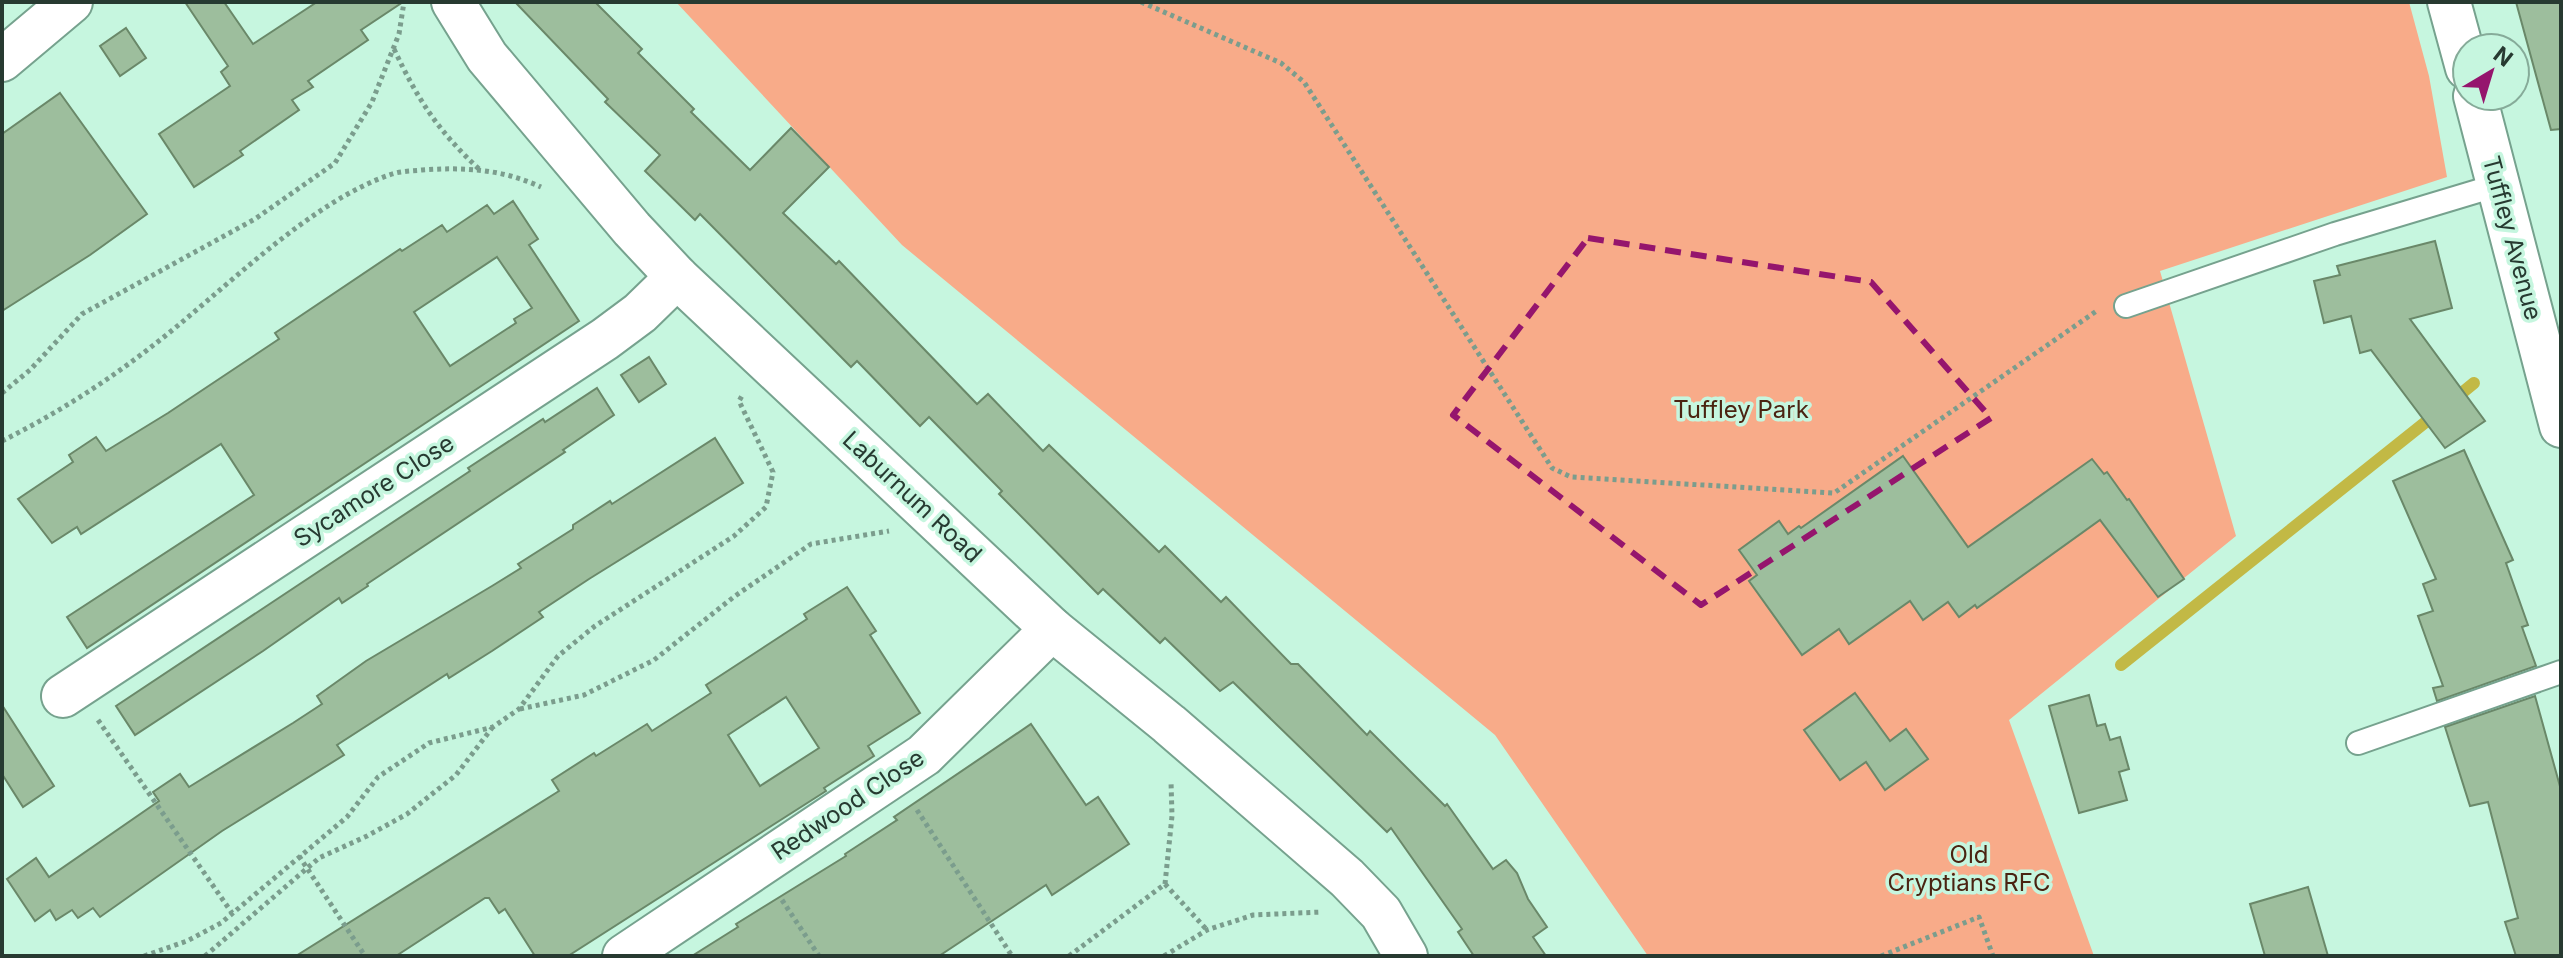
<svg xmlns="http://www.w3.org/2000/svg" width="2563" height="958" font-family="Inter,sans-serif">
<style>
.green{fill:#f8ab89}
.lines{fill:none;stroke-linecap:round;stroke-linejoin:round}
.stream{stroke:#c2b945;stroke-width:12}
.building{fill:#9dbe9d;stroke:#6a8869;stroke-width:2;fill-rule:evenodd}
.service-casing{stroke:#76a28e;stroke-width:26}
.minor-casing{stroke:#76a28e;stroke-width:46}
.path{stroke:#7b9d8d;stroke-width:5;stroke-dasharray:4 4;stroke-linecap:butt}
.service{stroke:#fff;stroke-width:22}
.minor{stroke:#fff;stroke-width:42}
.marked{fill:none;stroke:#95156d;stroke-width:6;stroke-dasharray:16 10;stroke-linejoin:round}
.labels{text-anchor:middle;stroke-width:7;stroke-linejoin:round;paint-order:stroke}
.street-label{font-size:24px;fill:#273a31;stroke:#c6f6df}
.park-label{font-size:24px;fill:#4a2311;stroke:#c6f6df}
</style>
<rect width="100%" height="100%" fill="#c6f6df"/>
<path class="green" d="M676,2H2409L2429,76L2447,177L2160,271L2236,536L2009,720L2094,956H1648L1495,735L902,245Z"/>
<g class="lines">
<g class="stream">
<path d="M2452,401L2474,383"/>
<path d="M2121,665L2437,413"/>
</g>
</g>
<g class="building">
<path d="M185,2H224L253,44L317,2H403L361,30L368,40L308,81L313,87L292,100L299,110L240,151L243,155L194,187L159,134L230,86L221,72L228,66Z"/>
<path d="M515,2H595L642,49L638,53L694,109L691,112L750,170L791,128L829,167L783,213L836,264L839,261L977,404L988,394L1043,451L1049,445L1159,552L1165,546L1221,602L1226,597L1291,664H1298L1367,735L1370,731L1445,806L1447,804L1493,869L1506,860L1517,873L1528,899L1547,927L1533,937L1546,956H1474L1458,932L1462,929L1391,828L1387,832L1233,682L1220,691L1165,638L1160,643L1103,589L1098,594L999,494L1002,491L929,417L920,426L857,361L851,367L700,214L695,220L645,171L660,155L605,102L608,99Z"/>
<path d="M2516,2H2561V129L2551,130Z"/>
<path d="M126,28L146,58L120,76L100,46Z"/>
<path d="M60,93L147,214L90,255L2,311V134Z"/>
<path d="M513,201L538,239L529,245L579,321L87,648L67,617L254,495L221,444L81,534L77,527L52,543L18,499L73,462L69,455L96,437L106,451L168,413L279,339L275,333L400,249L402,251L442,225L447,232L487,205L494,214ZM497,257L532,308L514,319L516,323L450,366L414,312Z"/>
<path d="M2435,241L2452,308L2410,319L2485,421L2445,448L2371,350L2360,353L2351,316L2324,323L2314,281L2340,275L2337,266Z"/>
<path d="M649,357L666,384L639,402L621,375Z"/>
<path d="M597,388L614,415L563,450L565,452L367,584L368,586L342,603L339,598L263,651L135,735L116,706L470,471L468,468L543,419L545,422Z"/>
<path d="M715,438L743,483L589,579L539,612L543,617L492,651L449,678L447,674L337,745L344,755L222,831L100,917L93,908L78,918L72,910L56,920L50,910L35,921L7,879L36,858L49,877L159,801L153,792L180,774L189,787L293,723L322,704L317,696L366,661L492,586L521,568L518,564L573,529V525L610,501L612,504Z"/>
<path d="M2464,450L2513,560L2506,563L2528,625L2522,627L2536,666L2437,701L2433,688L2443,686L2418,616L2433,611L2423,584L2436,579L2393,481Z"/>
<path d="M1903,456L1968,547L2092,459L2104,474L2107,472L2127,500L2129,499L2184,579L2158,597L2100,520L1977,608L1975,605L1959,617L1948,602L1923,620L1910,601L1849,644L1839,629L1802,655L1749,581L1757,575L1739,550L1779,521L1788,534L1799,526L1801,528Z"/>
<path d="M847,587L876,631L870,635L920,713L868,746L874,756L824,788L826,791L568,956H535L505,909L499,913L489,898H485L396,956H296L559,791L552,780L594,753L596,756L647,724L652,731L711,693L706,685L807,619L804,614ZM786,697L819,748L760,786L728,735Z"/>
<path d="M1855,693L1890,741L1906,729L1928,759L1885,790L1866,762L1840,780L1804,730Z"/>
<path d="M2089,695L2097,726L2105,724L2110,740L2120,737L2129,769L2119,772L2127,800L2079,813L2049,706Z"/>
<path d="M2535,696L2561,790V956H2516L2505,922L2518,918L2488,802L2470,806L2445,727Z"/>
<path d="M2,705L54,786L23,807L2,774Z"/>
<path d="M1031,724L1086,805L1098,797L1129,844L1052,895L1046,885L939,956H692L738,927L736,924L846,856L845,854L897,820L894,817Z"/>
<path d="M2308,887L2328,956H2265L2250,904Z"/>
</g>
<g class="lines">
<defs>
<g id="service">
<path d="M2126,306L2335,234L2498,185"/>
<path d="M2358,743L2561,672"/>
</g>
<g id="minor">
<path d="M453,2L487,57L632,229L677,277L1052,629L1169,724L1347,878L1381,913L1406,956"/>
<path d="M2449,2L2467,68"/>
<path d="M2,60L71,2"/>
<path d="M2475,96L2561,426"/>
<path d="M63,696L605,339L640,313L677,277"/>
<path d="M624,956L924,755L1052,629"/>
</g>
</defs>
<use href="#service" class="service-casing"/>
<use href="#minor" class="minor-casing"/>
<g class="path">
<path d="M1141,2L1281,63L1304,82L1552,468L1571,477L1834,493L2098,310"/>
<path d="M394,49C418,100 438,131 480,170"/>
<path d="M2,393L30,370L82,314L255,219L335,163L372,102L399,34L404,2"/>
<path d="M2,441C54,415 105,383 151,347C222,293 308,202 392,174C401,171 412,171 422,170C464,167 502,169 541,187"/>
<path d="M520,709L584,695L654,660L735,596L811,544L889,531"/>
<path d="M98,720L232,913"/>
<path d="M917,810L1012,956"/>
<path d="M299,856L365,956"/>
<path d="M1165,884L1207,930"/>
<path d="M782,900L819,956"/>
<path d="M144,956L187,941L221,923L347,817L378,777L429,743L493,727L519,709L558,656L595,626L734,536L766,507L773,472L739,401L743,394"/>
<path d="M205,956L319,858L367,836L407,814L456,775L492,728"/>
<path d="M1069,956L1165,884L1172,816L1171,781"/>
<path d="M1164,956L1207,930L1253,915L1322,912"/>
<path d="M1881,956L1979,917L1993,956"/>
</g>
<use href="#service" class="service"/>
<use href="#minor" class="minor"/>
</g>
<path class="marked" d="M1588,238L1871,282L1991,418L1701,605L1453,415Z"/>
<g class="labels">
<g class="street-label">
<text transform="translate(2512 238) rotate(75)" y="8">Tuffley Avenue</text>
<text transform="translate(374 491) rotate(-33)" y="8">Sycamore Close</text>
<text transform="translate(912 497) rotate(43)" y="8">Laburnum Road</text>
<text transform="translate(848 805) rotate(-34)" y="8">Redwood Close</text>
</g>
<g class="park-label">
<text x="1741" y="418">Tuffley Park</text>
<text x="1969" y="863">Old<tspan x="1969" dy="28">Cryptians RFC</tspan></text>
</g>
</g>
<rect width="2563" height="958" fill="none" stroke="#273a31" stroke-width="8"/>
<g transform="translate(2491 72) rotate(38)"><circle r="38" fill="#c6f6df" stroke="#86ab99" stroke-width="2"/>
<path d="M0-6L14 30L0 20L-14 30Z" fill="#95156d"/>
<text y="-12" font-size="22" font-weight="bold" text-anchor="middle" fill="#273a31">N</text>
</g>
</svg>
